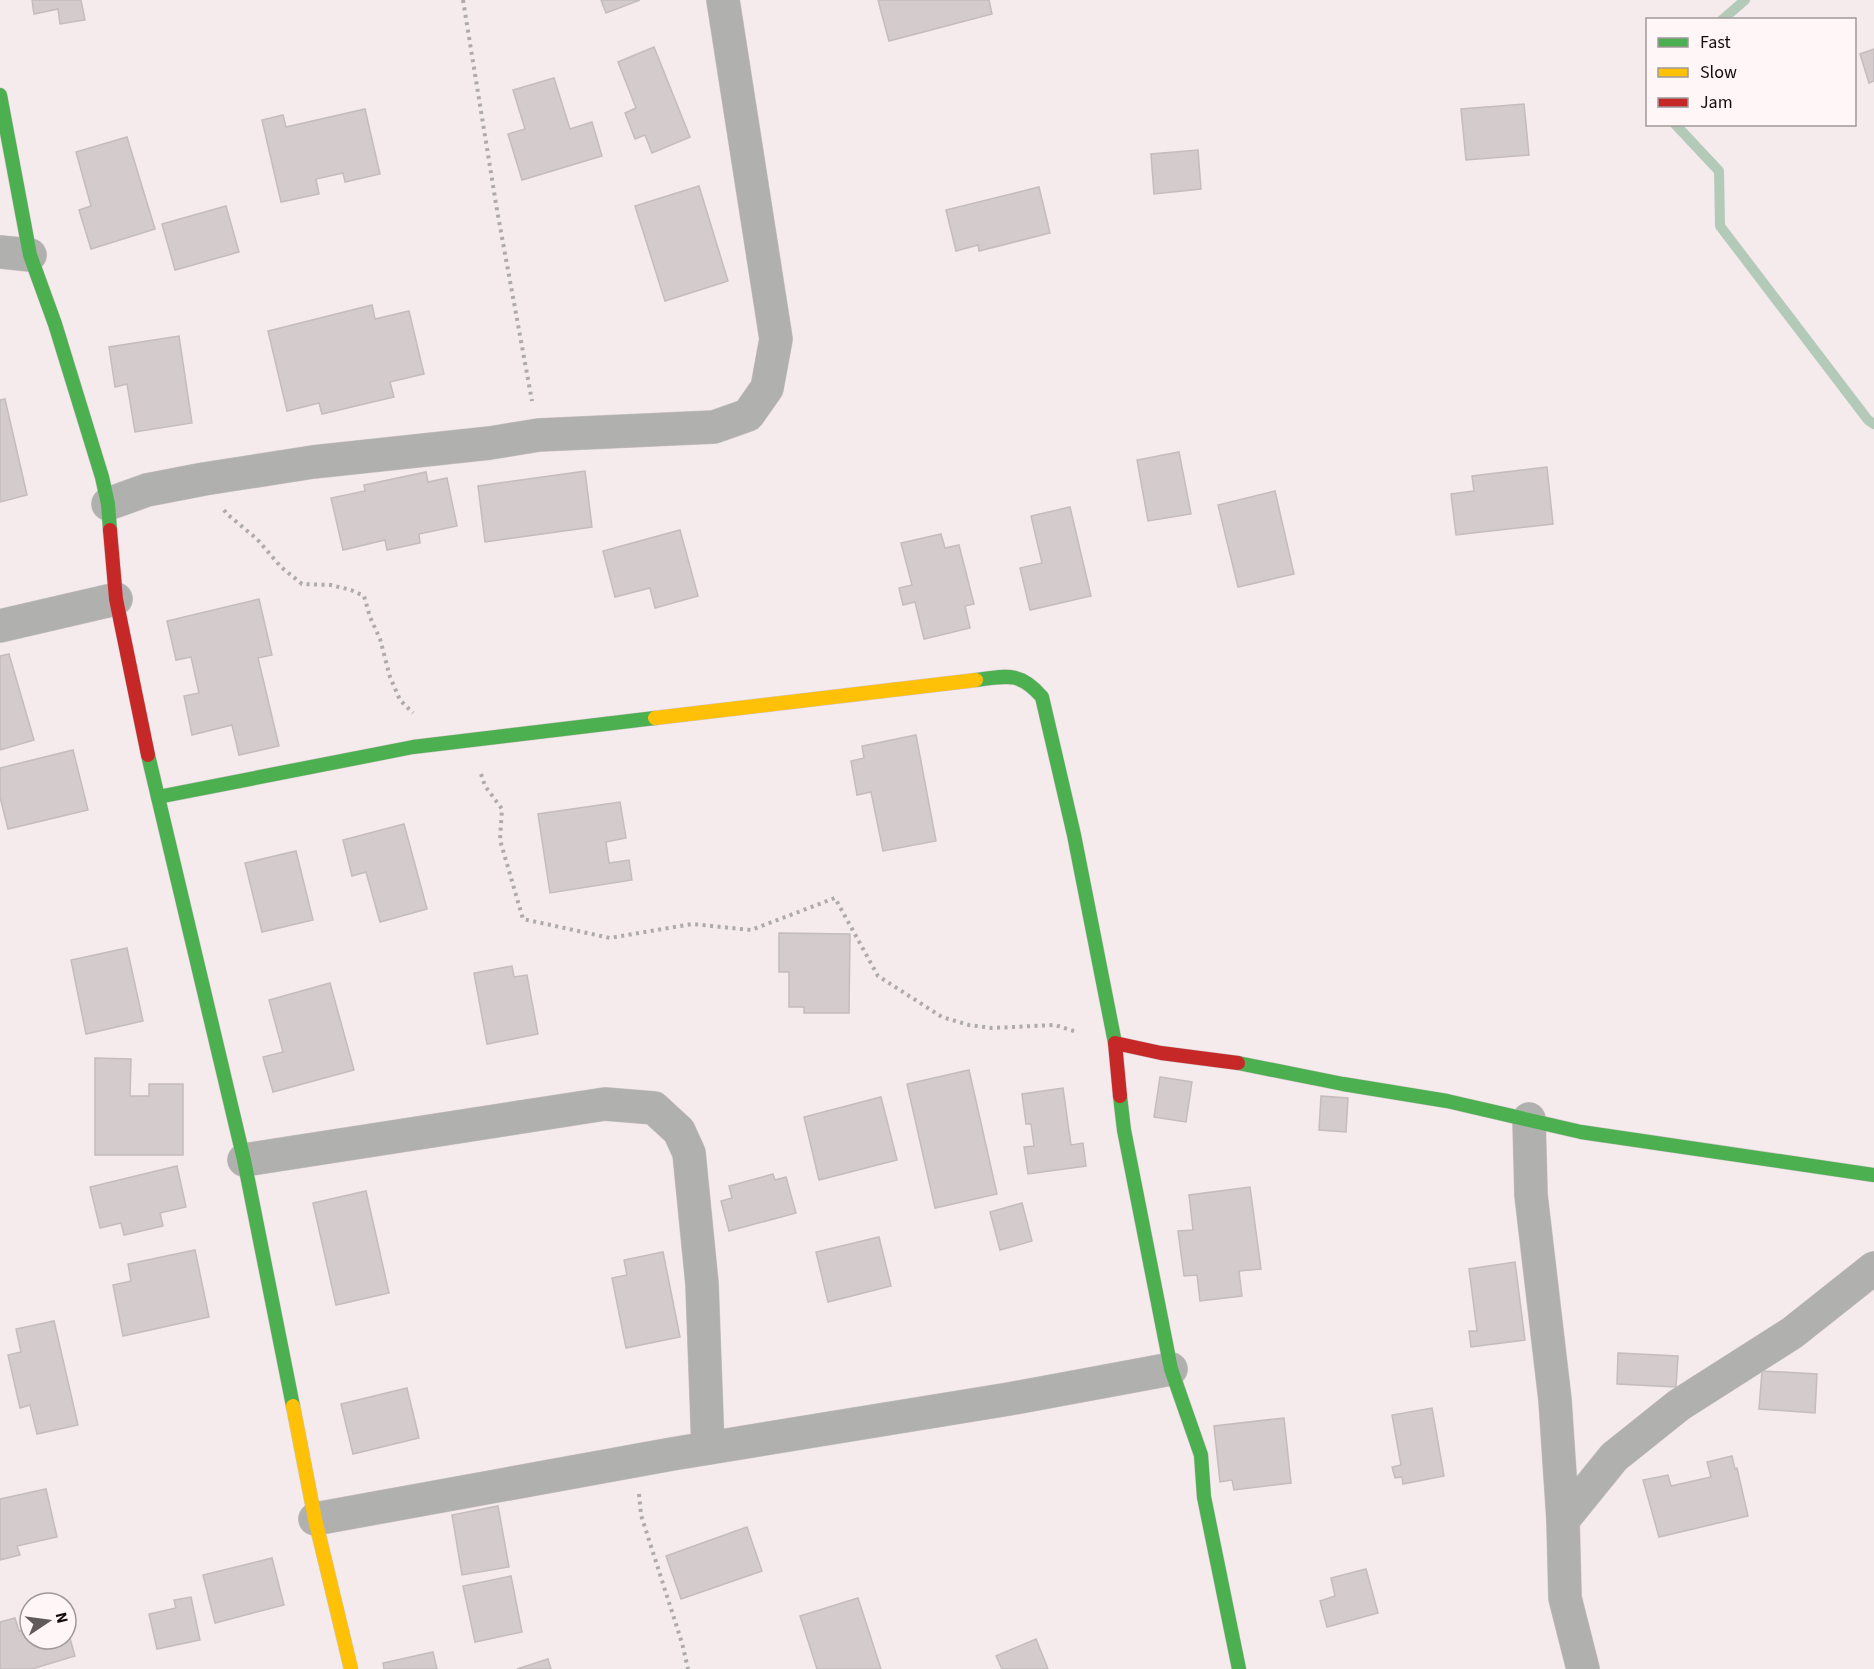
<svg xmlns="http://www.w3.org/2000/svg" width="1874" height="1669" font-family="'Source Sans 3',sans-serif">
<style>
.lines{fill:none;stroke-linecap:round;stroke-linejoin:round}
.stream{stroke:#b4cab8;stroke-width:10}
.building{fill:#d3cbcc;stroke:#c4bcbd;stroke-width:1.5}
.street-casing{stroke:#d0c7c9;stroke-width:34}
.fast-casing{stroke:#d0c7c9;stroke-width:15}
.slow-casing{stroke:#d0c7c9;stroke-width:15}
.jam-casing{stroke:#d0c7c9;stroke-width:15}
.path{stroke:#aeabab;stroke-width:4;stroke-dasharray:3 4.5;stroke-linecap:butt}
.street{stroke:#b0b0af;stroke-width:33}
.fast{stroke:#4caf50;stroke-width:14}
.slow{stroke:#ffc107;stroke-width:14}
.jam{stroke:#c62828;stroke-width:14}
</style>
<rect width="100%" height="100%" fill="#f5eaec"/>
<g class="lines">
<g class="stream">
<path d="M1722,20L1745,0"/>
<path d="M1675,124L1719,171L1720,226L1868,420L1874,424"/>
</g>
</g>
<g class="building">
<path d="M32,0H81L85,20L60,24L58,9L34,14Z"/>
<path d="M601,0H640L606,13Z"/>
<path d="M878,0H989L992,14L889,41Z"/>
<path d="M654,47L690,137L652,153L645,135L635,139L625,113L636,108L618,62Z"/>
<path d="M1874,49V81L1869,83L1860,54Z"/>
<path d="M554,78L570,129L592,122L602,156L522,180L508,134L525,129L513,90Z"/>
<path d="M1524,104L1529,155L1466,160L1461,109Z"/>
<path d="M365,109L380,174L345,182L343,173L316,179L319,194L281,202L262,120L283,115L286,127Z"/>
<path d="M127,137L155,229L91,249L79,210L91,206L76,152Z"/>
<path d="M1198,150L1201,189L1154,194L1151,154Z"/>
<path d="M699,186L728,281L665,301L635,206Z"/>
<path d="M1039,187L1050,233L979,251L978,245L956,251L946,210Z"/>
<path d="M226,206L239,252L175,270L162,224Z"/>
<path d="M372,305L375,319L409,311L424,374L390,382L394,397L322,414L319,403L287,411L268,331Z"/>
<path d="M179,336L192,423L135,432L127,384L115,387L109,347Z"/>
<path d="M5,399L27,495L0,502V400Z"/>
<path d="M1179,452L1191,514L1148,521L1137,460Z"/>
<path d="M1547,467L1553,524L1456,535L1451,494L1474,491L1472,476Z"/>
<path d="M585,471L592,527L485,542L478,486Z"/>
<path d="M426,472L428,482L447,478L457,526L419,534L420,543L387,550L385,540L343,550L331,498L365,491L364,485Z"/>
<path d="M1275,491L1294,574L1238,587L1218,505Z"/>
<path d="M1070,507L1091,596L1030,610L1020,568L1042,563L1031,516Z"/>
<path d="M680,530L698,596L655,608L650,588L615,597L603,551Z"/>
<path d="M941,534L945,548L959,545L974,604L965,606L970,628L924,639L915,602L903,605L899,588L912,585L901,543Z"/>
<path d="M259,599L272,655L258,658L279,746L239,755L232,725L192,735L184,696L199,693L191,657L176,660L167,621Z"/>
<path d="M9,654L34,740L0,750V656Z"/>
<path d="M916,735L936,841L883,851L871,792L857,795L851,761L864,758L862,746Z"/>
<path d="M73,750L88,810L8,829L0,797V768Z"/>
<path d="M620,802L626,838L606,842L609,863L629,860L632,880L550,893L538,814Z"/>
<path d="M404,824L427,909L380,922L366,872L352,876L343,840Z"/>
<path d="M296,851L313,920L262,932L245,863Z"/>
<path d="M779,933L850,934L849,1013H804V1007H789V972H779Z"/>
<path d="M127,948L143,1021L86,1034L71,960Z"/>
<path d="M512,966L514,977L527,975L538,1034L487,1044L474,973Z"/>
<path d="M330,983L354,1070L273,1092L263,1057L283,1052L269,1000Z"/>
<path d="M95,1058L131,1059L130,1096H149V1084H183V1155H95Z"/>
<path d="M969,1070L997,1194L935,1208L907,1084Z"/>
<path d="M1160,1077L1192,1082L1186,1122L1154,1117Z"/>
<path d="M1063,1088L1071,1145L1083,1143L1086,1166L1028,1174L1024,1147L1034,1146L1031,1124H1026L1022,1094Z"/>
<path d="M1321,1096L1348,1098L1346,1132L1319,1130Z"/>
<path d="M881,1097L897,1160L819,1180L804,1117Z"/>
<path d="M177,1166L186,1207L160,1213L163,1226L124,1235L121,1223L100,1228L90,1187Z"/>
<path d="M773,1174L775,1180L786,1177L796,1213L729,1231L721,1201L732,1198L729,1186Z"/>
<path d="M1250,1187L1261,1269L1239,1271L1242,1296L1200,1301L1197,1275L1184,1276L1178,1231L1193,1230L1189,1195Z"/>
<path d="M366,1191L389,1293L336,1305L313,1203Z"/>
<path d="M1022,1203L1032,1241L1000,1250L990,1212Z"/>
<path d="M879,1237L891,1286L828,1302L816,1252Z"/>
<path d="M195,1250L209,1317L123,1336L113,1285L131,1281L128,1264Z"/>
<path d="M663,1252L680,1337L626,1348L612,1278L627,1275L624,1260Z"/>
<path d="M1515,1262L1525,1340L1471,1347L1469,1331H1477L1469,1269Z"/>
<path d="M54,1321L78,1425L37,1434L30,1405L20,1408L8,1355L21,1352L16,1329Z"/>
<path d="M1618,1353L1678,1356L1676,1387L1617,1384Z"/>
<path d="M1762,1371L1817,1374L1815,1413L1759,1409Z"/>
<path d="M407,1388L419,1438L353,1454L341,1404Z"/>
<path d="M1432,1408L1444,1476L1403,1484L1402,1477L1395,1478L1392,1467L1401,1465L1392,1415Z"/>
<path d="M1284,1418L1291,1483L1234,1490L1232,1480L1220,1482L1214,1426Z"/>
<path d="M1732,1456L1735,1469L1737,1468L1748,1516L1659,1537L1643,1480L1668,1475L1671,1486L1711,1477L1707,1462Z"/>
<path d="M46,1489L57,1537L17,1546L20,1555L0,1560V1499Z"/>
<path d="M498,1506L509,1567L462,1575L452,1515Z"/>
<path d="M747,1527L762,1571L681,1599L666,1556Z"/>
<path d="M272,1558L284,1605L215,1623L203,1575Z"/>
<path d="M1366,1569L1378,1613L1327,1627L1320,1601L1335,1596L1331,1578Z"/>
<path d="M511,1576L522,1632L475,1642L463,1586Z"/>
<path d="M191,1597L200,1640L157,1649L149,1614L176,1608L174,1600Z"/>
<path d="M858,1598L881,1669H817L800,1616Z"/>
<path d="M15,1618L19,1631L30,1628V1639H66V1624L75,1656L32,1669H0V1622Z"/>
<path d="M1036,1639L1048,1669H1002L996,1656Z"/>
<path d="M433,1652L437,1669H384L383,1663Z"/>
<path d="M548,1659L551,1669H517Z"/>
</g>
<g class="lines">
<defs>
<g id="street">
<path d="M0,252L30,255"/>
<path d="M108,504L147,490L204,479L313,462L490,443L539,435L714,427L748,415L767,388L776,339L723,0"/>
<path d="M0,626L116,599"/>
<path d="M1529,1119L1531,1195L1555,1400L1563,1520L1565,1598L1583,1669"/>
<path d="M244,1160L605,1104L654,1108L679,1131L689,1153L702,1284L708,1448"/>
<path d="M315,1519L672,1454L1009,1399L1171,1369"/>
<path d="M1563,1520L1614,1457L1679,1405L1792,1333L1874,1268"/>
</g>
<g id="fast">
<path d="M0,95L30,255L55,324L102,477L108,504L110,530"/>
<path d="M976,680C1006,676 1020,671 1042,697L1074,835L1115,1043"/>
<path d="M148,755L244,1160L293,1406"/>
<path d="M158,797L413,747L655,718"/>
<path d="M1238,1063L1343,1084L1447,1101L1581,1132L1874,1175"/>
<path d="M1120,1096L1124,1130L1171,1369L1201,1455L1204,1497L1239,1669"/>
</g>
<g id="slow">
<path d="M655,718L976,680"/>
<path d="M293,1406L315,1519L351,1669"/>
</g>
<g id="jam">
<path d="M110,530L116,599L148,755"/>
<path d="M1120,1096L1115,1043L1161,1053L1238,1063"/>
</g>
</defs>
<use href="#street" class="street-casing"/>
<use href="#fast" class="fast-casing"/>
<use href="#slow" class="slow-casing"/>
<use href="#jam" class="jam-casing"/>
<g class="path">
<path d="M463,0L497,210L532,401"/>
<path d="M224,510L227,514L257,539L281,567L302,584L331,585L351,590L364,596L370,617L380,639L390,677L400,700L413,713"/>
<path d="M481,774L485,786L502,809L500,840L523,919L610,938L692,924L751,930L835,898L878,976L942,1017L969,1025L992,1028L1055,1025L1077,1032"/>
<path d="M639,1494L641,1515L682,1643L688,1669"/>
</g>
<use href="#street" class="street"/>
<use href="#fast" class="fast"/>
<use href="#slow" class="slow"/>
<use href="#jam" class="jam"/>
</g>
<rect x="1646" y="18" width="210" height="108" fill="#fff7f7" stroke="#a09999" stroke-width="1.5"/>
<rect x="1658" y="38" width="30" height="9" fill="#4caf50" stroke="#a09999" stroke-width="1.5"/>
<text x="1700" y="48" font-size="18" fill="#120c0d">Fast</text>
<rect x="1658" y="68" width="30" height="9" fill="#ffc107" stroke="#a09999" stroke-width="1.5"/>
<text x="1700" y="78" font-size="18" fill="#120c0d">Slow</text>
<rect x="1658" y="98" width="30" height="9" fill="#c62828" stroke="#a09999" stroke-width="1.5"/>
<text x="1700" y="108" font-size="18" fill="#120c0d">Jam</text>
<g transform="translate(48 1621) rotate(77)"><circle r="28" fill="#fff7f7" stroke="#a09999" stroke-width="1.5"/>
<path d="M0-4.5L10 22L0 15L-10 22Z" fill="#615a5b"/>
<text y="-9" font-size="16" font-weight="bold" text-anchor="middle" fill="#120c0d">N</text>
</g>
</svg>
